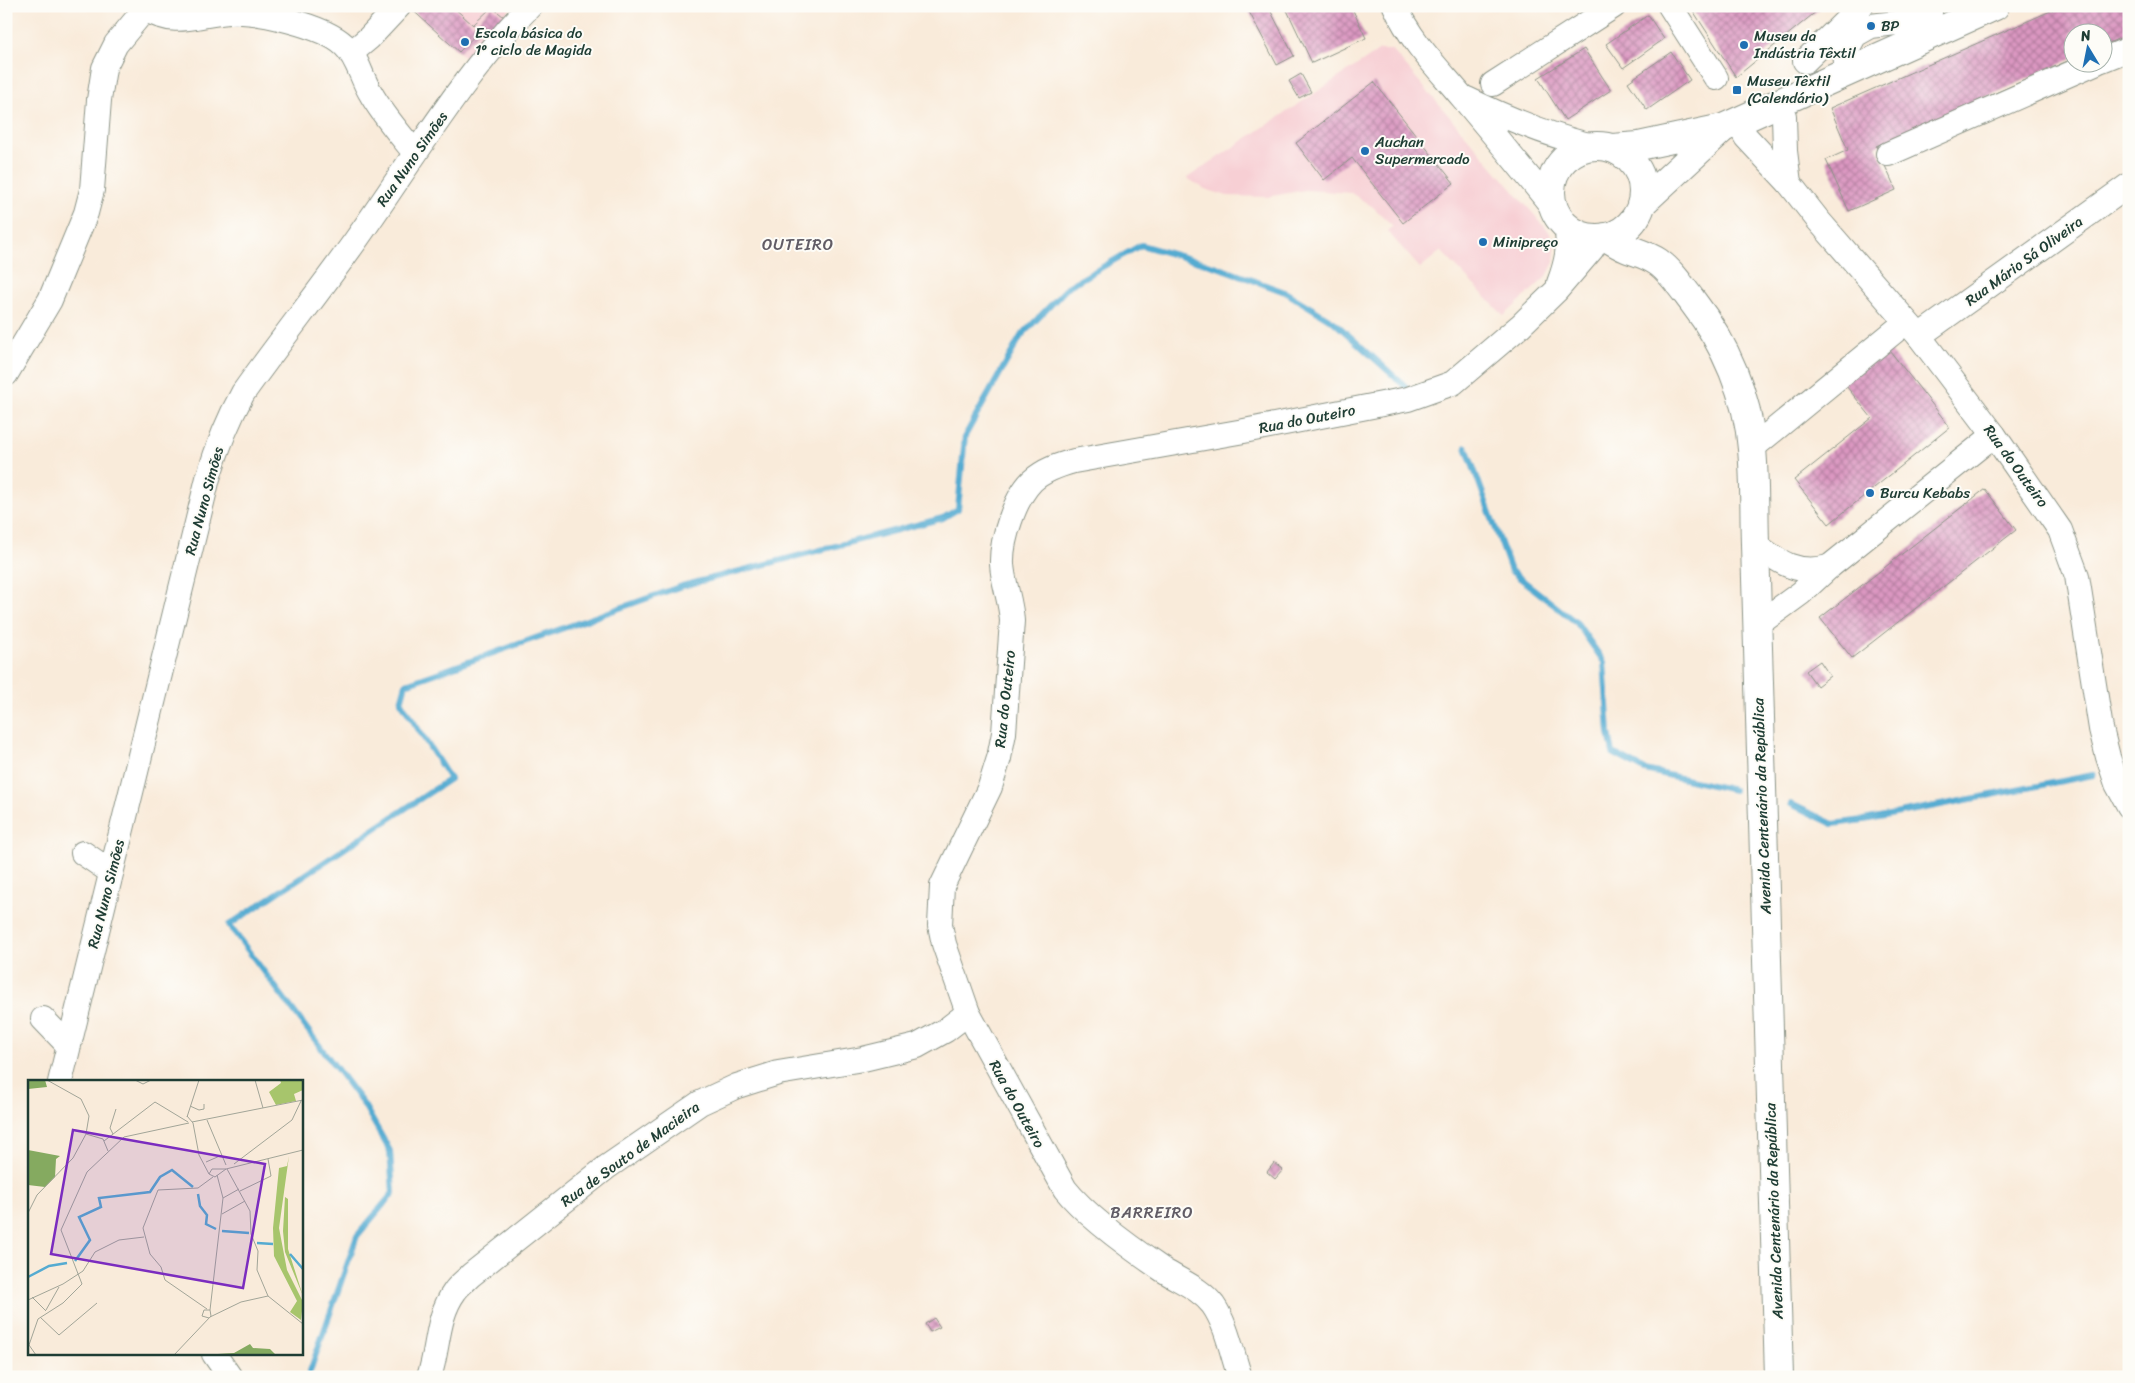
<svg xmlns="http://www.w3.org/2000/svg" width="2135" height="1383" font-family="Sriracha,sans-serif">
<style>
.built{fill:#f7cfd4}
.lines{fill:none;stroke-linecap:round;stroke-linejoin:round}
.stream{stroke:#55abd1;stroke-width:6}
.building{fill:url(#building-cross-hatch)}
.minor-casing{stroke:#8c9487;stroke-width:26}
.major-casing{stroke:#8c9487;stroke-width:30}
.minor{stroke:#fff;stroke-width:24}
.major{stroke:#fff;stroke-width:28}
.poi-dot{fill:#1f6fb2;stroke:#fdfcf7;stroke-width:2}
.labels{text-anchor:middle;stroke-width:4;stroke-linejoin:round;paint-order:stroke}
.poi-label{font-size:15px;fill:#1f3d34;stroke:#fdfcf7;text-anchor:start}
.street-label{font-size:15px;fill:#1f3d34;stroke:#fdfcf7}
.neighbourhood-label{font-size:16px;letter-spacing:1px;fill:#615c65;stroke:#fdfcf7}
.inset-river{fill:none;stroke:#55abd1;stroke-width:2.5}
.inset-road{fill:none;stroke:#a2a598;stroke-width:1}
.view{fill:#7b2cbf;fill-opacity:0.15;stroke:#7b2cbf;stroke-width:2.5}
.inset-edge{fill:none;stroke:#1f3d34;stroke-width:2.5}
</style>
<defs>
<pattern id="building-cross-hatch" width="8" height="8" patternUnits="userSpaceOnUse" patternTransform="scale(1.25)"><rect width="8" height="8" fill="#db97c1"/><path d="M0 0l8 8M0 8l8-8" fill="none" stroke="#b17c9e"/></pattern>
</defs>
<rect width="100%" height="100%" fill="#fdfcf7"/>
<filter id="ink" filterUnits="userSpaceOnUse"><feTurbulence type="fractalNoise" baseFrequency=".02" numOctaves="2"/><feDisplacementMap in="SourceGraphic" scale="10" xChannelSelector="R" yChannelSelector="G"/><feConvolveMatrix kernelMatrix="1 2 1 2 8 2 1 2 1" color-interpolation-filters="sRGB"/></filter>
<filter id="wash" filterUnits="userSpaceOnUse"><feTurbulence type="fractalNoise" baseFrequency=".0096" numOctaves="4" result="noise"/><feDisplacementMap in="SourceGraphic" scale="20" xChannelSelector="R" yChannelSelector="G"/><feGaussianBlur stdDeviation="1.12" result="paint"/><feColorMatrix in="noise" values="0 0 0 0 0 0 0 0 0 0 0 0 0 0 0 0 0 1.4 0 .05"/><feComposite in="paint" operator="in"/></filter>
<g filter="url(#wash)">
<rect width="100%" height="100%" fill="#f9ebda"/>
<g class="built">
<path d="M408,6H512L469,61Z"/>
<path d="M1380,50H1392L1550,233L1555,249L1554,262L1547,276L1504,316L1441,251L1420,268L1387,231L1393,226L1373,207L1351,193L1305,190L1267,197L1227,196L1205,189L1187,178Z"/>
</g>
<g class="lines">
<g class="stream">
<path d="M1466,447L1511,571L1577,623L1604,662L1609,733L1613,753L1645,770L1734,790"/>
<path d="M1791,804L1833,824L1864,820L2093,775"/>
<path d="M308,1377L357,1236L393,1193L390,1151L364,1105L229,925L450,779L401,702L406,684L682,586L943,518L958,509L965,436L1021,336L1069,286L1141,245L1217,267L1285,292L1334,322L1406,387"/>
</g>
</g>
<g id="blocks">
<g class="building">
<path d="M408,6H452L473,25L492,7L504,17L491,32L484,26L459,52Z"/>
<path d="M1246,6H1268L1294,56L1277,65Z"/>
<path d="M1285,6H1351L1366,38L1312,63Z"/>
<path d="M1690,6H1823L1736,77Z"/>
<path d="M1888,6H1906L1907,9L1892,16Z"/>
<path d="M2062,6H2129V34L2102,46V32H2072V59L1876,146L1896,190L1849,211L1826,160L1848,150L1830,108Z"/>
<path d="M1648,15L1664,39L1623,68L1606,44Z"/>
<path d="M1584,49L1611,90L1565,120L1538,78Z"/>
<path d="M1671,52L1690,80L1647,110L1628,82Z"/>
<path d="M1301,74L1311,92L1299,98L1289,81Z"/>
<path d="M1374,82L1454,183L1403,223L1352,158L1324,180L1296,143Z"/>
<path d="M1886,346L1950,427L1829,524L1794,480L1872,418L1842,381Z"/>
<path d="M1985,489L2016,530L1852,658L1820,618Z"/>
<path d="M1820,661L1830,676L1817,686L1806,671Z"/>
<path d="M1274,1163L1283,1170L1275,1179L1267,1172Z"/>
<path d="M934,1318L940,1327L930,1332L925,1324Z"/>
</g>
</g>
</g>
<g filter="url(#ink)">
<use href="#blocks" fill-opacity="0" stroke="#8c9487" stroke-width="1"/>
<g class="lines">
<defs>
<g id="minor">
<path d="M146,6L145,9C177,28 196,14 229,12C257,10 324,26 344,45C357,56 361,77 370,92C382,114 399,133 415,153"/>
<path d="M1395,6C1411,42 1438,68 1463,98C1494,135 1525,172 1555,210"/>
<path d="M1670,6L1716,78"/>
<path d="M351,53L369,38L399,6"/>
<path d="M2102,60L2129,49"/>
<path d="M1805,61L1861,6"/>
<path d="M1847,72L1845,53L1855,35L1871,26L1912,21L1930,13"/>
<path d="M1493,84L1614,6"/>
<path d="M1467,99C1508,119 1548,135 1592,146"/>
<path d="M1780,103L1784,116L1785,151L1789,183"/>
<path d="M1738,122L1746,137L1789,183L1818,220L1919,336L1994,435L2060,530L2077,576L2101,729L2108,757L2117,784L2129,806"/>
<path d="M1888,154L2097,62"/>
<path d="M1559,283C1567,262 1570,247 1566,226"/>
<path d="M1919,336L2129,185"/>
<path d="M6,374L50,300L86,213L92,190L99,100L104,68L116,44L145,9"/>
<path d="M1752,448L1906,322"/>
<path d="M1755,544C1780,563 1797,575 1829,567"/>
<path d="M1757,625L1801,593L1829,567L1994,435"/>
<path d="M83,853L111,872"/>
<path d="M43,1019L68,1045"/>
<path d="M60,1082L208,478C217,448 228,420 243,393C280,341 319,292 356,240C411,163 463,74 530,6"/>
<path d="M214,1354L230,1377"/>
<path d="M429,1377C439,1348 436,1317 455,1291C459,1285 466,1280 471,1275L607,1167L700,1103L737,1086L778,1073L863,1059L917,1046L946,1030L968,1013"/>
<path d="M1240,1377C1232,1354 1227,1325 1213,1305C1200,1288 1180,1281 1163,1270C1132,1249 1088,1218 1065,1189L968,1013L944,944L940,925L942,886L990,787L999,758L1004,733L1012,621C1011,601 1003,583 1002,564C1001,540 1015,498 1032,481C1044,470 1059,465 1074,461L1244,431L1408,399L1453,383L1520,326L1556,291L1592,249L1598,237"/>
</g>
<g id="major">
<circle cx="1597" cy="192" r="46"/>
<path d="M1612,148L1639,146L1723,128L1995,6"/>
<path d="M1642,203L1722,129"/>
<path d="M1606,237C1613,241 1619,245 1626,248C1636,252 1648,255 1658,262C1671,271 1683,289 1693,302C1725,343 1748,396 1752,449C1755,481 1754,513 1755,544L1779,1377"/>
</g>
</defs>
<use href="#minor" class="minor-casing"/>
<use href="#major" class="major-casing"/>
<use href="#minor" class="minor"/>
<use href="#major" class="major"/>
</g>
</g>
<g class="poi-dot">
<circle cx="1871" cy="26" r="5"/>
<circle cx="465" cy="42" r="5"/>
<circle cx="1744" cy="45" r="5"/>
<rect x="1732" y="85" width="10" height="10" rx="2.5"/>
<circle cx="1365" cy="151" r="5"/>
<circle cx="1483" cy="242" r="5"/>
<circle cx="1870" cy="493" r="5"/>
</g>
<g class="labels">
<g class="poi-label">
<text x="1881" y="31">BP</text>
<text x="475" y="38">Escola básica do<tspan x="475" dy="17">1º ciclo de Magida</tspan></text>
<text x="1754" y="41">Museu da<tspan x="1754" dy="17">Indústria Têxtil</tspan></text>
<text x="1747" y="86">Museu Têxtil<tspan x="1747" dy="17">(Calendário)</tspan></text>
<text x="1375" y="147">Auchan<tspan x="1375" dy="17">Supermercado</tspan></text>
<text x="1493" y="247">Minipreço</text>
<text x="1880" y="498">Burcu Kebabs</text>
</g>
<g class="street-label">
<text transform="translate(412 159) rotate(-55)" y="5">Rua Nuno Simões</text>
<text transform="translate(2024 261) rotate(-36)" y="5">Rua Mário Sá Oliveira</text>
<text transform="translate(1307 419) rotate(-11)" y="5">Rua do Outeiro</text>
<text transform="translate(2016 466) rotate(54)" y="5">Rua do Outeiro</text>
<text transform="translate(204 501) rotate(-75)" y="5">Rua Nuno Simões</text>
<text transform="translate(1005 699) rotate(-84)" y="5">Rua do Outeiro</text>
<text transform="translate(1762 806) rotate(-92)" y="5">Avenida Centenário da República</text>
<text transform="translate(106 894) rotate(-76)" y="5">Rua Nuno Simões</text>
<text transform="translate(1017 1104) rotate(61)" y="5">Rua do Outeiro</text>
<text transform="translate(630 1154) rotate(-36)" y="5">Rua de Souto de Macieira</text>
<text transform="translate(1774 1211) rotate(-92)" y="5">Avenida Centenário da República</text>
</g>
<g class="neighbourhood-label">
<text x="798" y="250">OUTEIRO</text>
<text x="1152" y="1218">BARREIRO</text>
</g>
</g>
<g transform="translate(28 1080)">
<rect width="275" height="275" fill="#f9ebda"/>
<path d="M252,0H275V10L266,14L268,21L248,25L241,12L253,3ZM261,76L251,148L259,190L275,222L273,240L262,232L269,221L246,176L245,148L251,88L259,86ZM257,117L260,119V169L275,216L257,172L255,151Z" fill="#a7c56c"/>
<path d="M0,0H17L19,7L0,9ZM0,70L32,76L28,79L27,97L17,107L0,105ZM222,264L225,268L242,269L248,275H173L206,273Z" fill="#85aa60"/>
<path class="inset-river" d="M170,114L172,126L179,135L178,144L188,149M194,151L221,153M229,163L245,164M262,174L275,189M47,181L62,160L51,137L73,127L71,118L122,112L132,97L144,90L165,107M0,197L21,186L39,183"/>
<path class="inset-road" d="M19,0L53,19L61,36L58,54L75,59L80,71M107,0L115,4L123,0M227,0L235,28M162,26L171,30L176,29V24M159,36L165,43L171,75L181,94M159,37L171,0M179,40L198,85M164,42L275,20M85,54L82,48L88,29M76,61L127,22L160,42M178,82L194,75M206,84L264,40L273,21M198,89L187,97L181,94L184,89H198L275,70M199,89L222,131L223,154L230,171L229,190L240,216M212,111L243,96L240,79M195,118L211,109M0,133L9,115L45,78L58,54M194,134L217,121M4,217L18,231M0,220L35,204L55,191L67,172L91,160L116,157M179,229L137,200L133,187L122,174L115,148L130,110L170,108L185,97M18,230L31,207M182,230L195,118L189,95M12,237L31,255L69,223M182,237L213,222L240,216L275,244M8,275L1,265L10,239L35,223L54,204L33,150L59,92L96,57L161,43M146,275L183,236L182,230H176L174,236L181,238"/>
<path class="view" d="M45,50L237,84L215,208L23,174Z"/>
<rect width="275" height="275" class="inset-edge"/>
</g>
<rect width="2135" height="1383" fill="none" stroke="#fdfcf7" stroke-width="25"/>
<g transform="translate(2088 48) rotate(350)"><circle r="24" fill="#fdfcf7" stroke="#a4b0a9"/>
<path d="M0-4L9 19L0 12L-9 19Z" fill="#1f6fb2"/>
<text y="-8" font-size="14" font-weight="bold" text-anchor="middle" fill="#1f3d34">N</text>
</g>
</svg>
